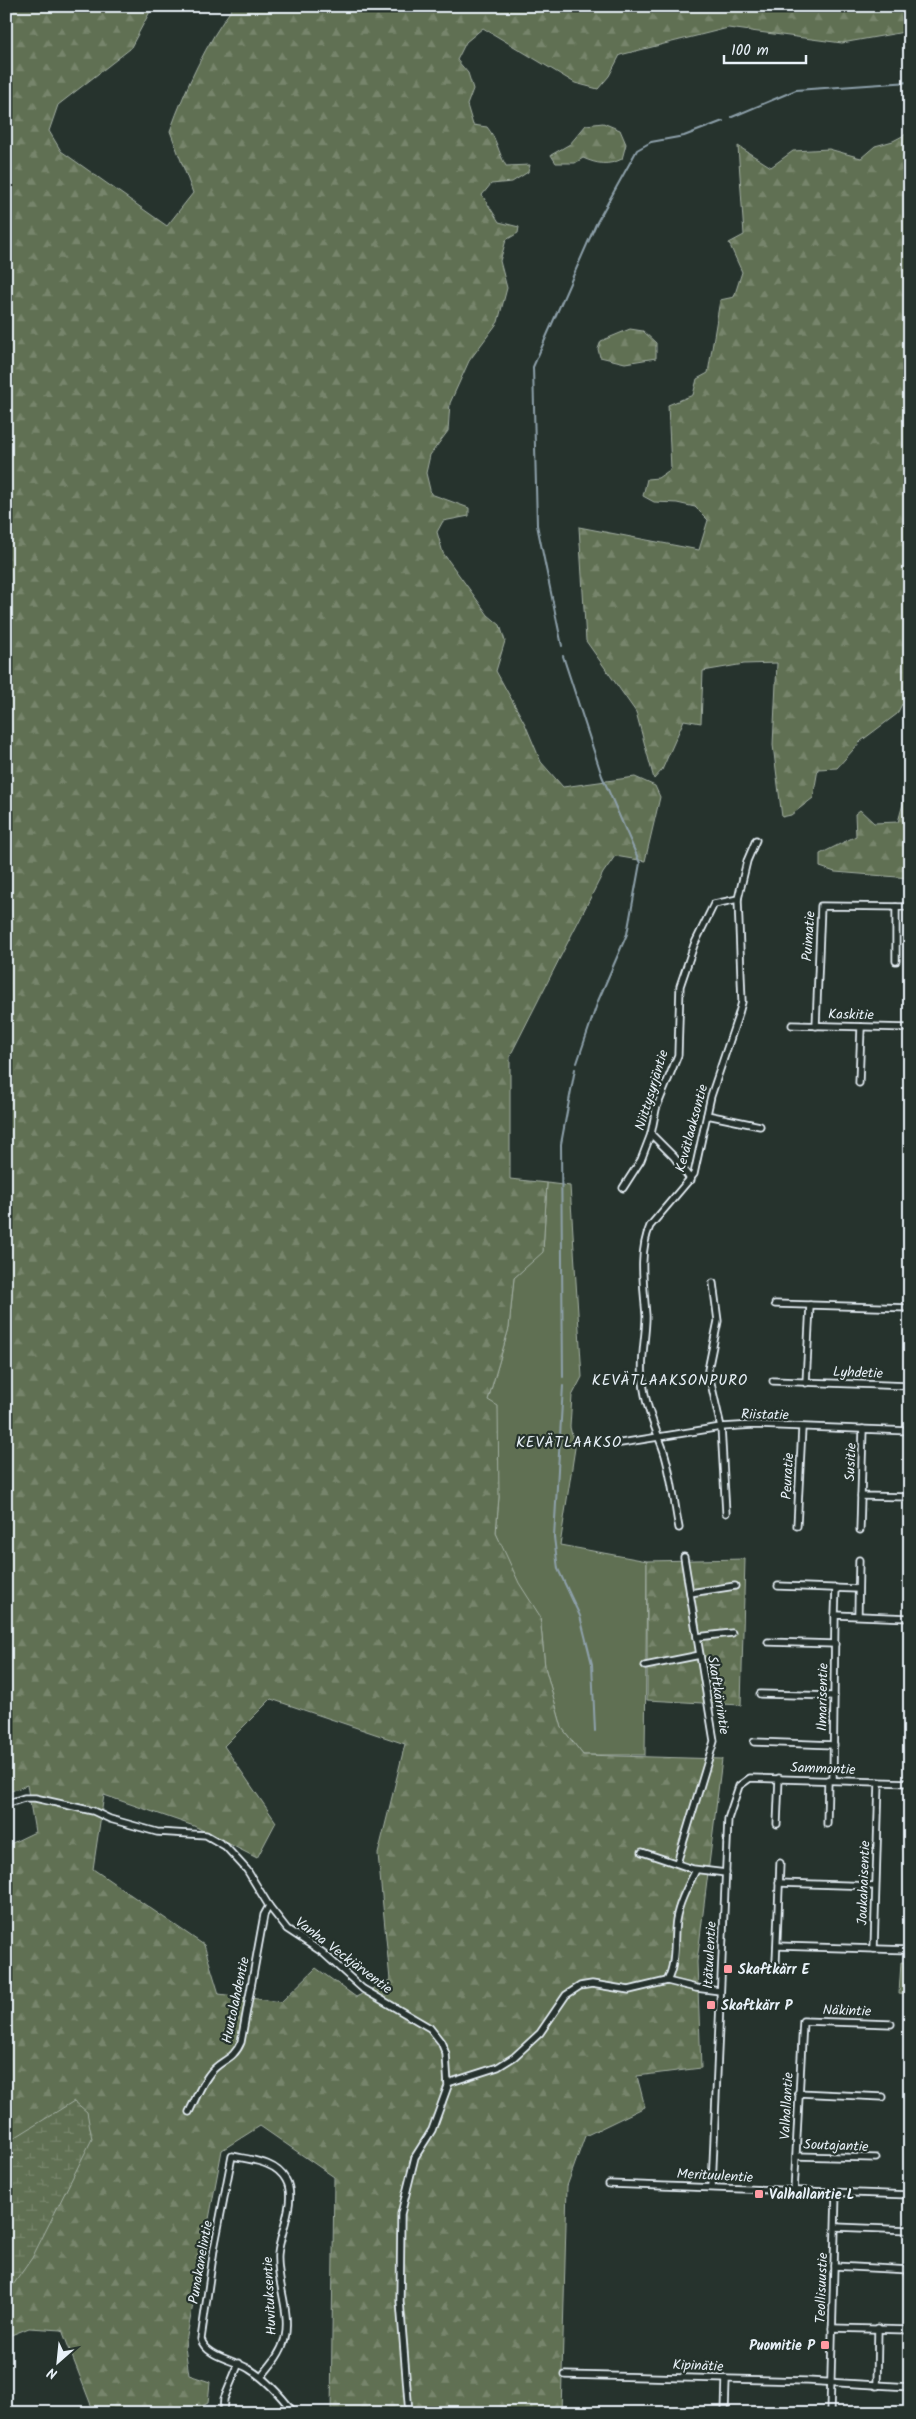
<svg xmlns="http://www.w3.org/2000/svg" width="916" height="2419" font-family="Kalam,sans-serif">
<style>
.green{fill:#607052;stroke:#a4b0a5}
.forest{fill:url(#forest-firs);stroke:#a4b0a5;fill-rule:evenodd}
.wetland{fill:url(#wetland-marsh);stroke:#a4b0a5}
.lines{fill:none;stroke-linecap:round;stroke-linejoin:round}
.stream{stroke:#8da0aa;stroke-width:2}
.minor-casing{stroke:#e8f1f8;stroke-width:9}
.minor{stroke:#26332d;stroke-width:5.5}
.poi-dot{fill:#ff9aa2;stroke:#26332d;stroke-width:2}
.labels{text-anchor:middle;stroke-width:4.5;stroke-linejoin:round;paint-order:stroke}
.street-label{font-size:14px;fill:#e8f1f8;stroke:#26332d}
.poi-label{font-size:14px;font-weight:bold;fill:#e8f1f8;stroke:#26332d;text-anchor:start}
.neighbourhood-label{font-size:15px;letter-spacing:1px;fill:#e8f1f8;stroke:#26332d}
</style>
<defs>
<pattern id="forest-firs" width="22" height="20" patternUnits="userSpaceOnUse" patternTransform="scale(1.25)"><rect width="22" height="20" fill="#607052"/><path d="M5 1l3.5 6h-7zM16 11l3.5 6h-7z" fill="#77856c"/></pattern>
<pattern id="wetland-marsh" width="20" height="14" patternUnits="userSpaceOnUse" patternTransform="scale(1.25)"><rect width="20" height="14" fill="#607052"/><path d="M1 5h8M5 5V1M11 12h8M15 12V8" fill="none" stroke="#77856c"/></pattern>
</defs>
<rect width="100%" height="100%" fill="#26332d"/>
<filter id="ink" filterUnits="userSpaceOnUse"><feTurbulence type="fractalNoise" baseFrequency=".02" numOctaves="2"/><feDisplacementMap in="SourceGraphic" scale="10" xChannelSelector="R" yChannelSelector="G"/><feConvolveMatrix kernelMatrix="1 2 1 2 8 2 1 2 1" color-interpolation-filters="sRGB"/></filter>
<g filter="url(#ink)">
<g class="green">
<path d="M547,1183L570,1186L582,1377L572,1396L570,1427L575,1448L560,1545L647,1561L645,1755H583L562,1728L545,1667L540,1616L517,1584L496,1533L499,1497L488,1400L509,1328L514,1278L543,1251Z"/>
<path d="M901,1962L910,1963V1995L899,1994Z"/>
</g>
<g class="forest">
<path d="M6,6H153L130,49L58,105L49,131L61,151L167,226L193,193L170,131C186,87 206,43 234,6H910V31L842,43L728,28L620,55L609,76L598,89L575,83L483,28L466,42L457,60L468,73L473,89L467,105L473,125L487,127C497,139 498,152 506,166L530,165L528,172L512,182L491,184L482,195L499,222L519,227L518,233L506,240L500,261L507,288L498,322L469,361L450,403L448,431L430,455L426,473L431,494L469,508V516L443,521L437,532L443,553L488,615L500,625L505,641L496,671L525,724L541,762L563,787L635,777L655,786L660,797L645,861L615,856L603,873L510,1056V1179L547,1183L543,1252L514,1278L509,1328L488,1400L498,1406L499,1497L496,1533L519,1583L540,1616L545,1667L562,1728L583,1755L722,1759L697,1962L701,2068L637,2076L645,2107L585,2136L567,2186L561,2413H331L334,2177L260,2126L222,2150L185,2347L189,2375L210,2382L208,2403L189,2413H112L91,2405L62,2330L29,2328L6,2337V1846L35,1832L27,1785L6,1793ZM271,1699L405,1744L378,1854L390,1980L356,1997L316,1968L281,2002L219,1994L204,1945L93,1869L104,1795L194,1826L257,1858L276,1822L224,1746Z"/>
<path d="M603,123L620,130L626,144L622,159C608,166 597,164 583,158L575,163H556L551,155L570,144L586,125Z"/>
<path d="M910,132V715L902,704L897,714L861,741L837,768L818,769L813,798L791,815L782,817L773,745L777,663L744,664L703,671L701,723L684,720L662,770L654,779L636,712L586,641L579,527L699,550L708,520L695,507L677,503L654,502L643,496L647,479L658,478L671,469L668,405L693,395L697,379L708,373L720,300L734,297L742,272L729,243L744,235L738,146L771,167L793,151L829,149L861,158L875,146L893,141Z"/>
<path d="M630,329L643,331L656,343V358L625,363L600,357L598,349L601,341Z"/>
<path d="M910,778V878L835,872L820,867V854L856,836L855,814L860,810L874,823L898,822Z"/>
<path d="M745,1559L741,1705L647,1700V1561Z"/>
</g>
<path class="wetland" d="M74,2101L87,2112L92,2139L32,2258L6,2295V2143Z"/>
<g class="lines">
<g class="stream">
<path d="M732,117L796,90L910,82"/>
<path d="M562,646L537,525L533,367L596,224L637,150L651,142L684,136L723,121"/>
<path d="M563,656L602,776L640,863L627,934L598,1001L577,1063"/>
<path d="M563,1377L561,1144L575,1069"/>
<path d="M563,1386L554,1537L558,1569L580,1616L592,1664L595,1731"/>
</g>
<defs>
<g id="minor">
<path d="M896,907V961"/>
<path d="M792,1025L910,1028"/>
<path d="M816,1026L821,906L910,907"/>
<path d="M859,1083L861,1027"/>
<path d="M707,1115L760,1126"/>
<path d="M651,1134L674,1157L691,1180"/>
<path d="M623,1188L641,1160L651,1134L656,1109L678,1055L680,986L694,945L714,904L738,899"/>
<path d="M713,1283L718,1321L708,1370L721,1427L726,1513"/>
<path d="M775,1304L910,1308"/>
<path d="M773,1381L910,1386"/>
<path d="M806,1383L810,1305"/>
<path d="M863,1429L861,1496L910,1497"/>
<path d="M621,1443L721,1427L755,1425L910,1431"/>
<path d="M797,1526L802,1428"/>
<path d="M679,1528C674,1503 671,1469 662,1446C654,1425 645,1404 643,1381C640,1359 646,1338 646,1316C644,1287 638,1253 650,1226L694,1174L711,1096L739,1013L742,1002L738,899L747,861L756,840"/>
<path d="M860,1530L861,1496"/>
<path d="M778,1586L858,1589"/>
<path d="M690,1593L735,1586"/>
<path d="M835,1615L836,1588"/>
<path d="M858,1615L859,1560"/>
<path d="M697,1637L732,1633"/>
<path d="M768,1642L835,1644"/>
<path d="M645,1666L700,1655"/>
<path d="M760,1694L834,1696"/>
<path d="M754,1742L834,1745"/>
<path d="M833,1780L835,1615L910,1618"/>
<path d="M6,1804L24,1798H35L93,1811L110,1819L157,1832L206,1835L225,1846L247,1870L269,1906L287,1929L322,1952L363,1989L430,2028L441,2042L446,2054L448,2086L432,2130L415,2157L401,2214L400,2301L409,2413"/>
<path d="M777,1824L779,1778"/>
<path d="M827,1824L828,1780"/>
<path d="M642,1852L693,1869L726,1873"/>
<path d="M677,1863L714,1741L684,1557"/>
<path d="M779,1883L875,1886"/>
<path d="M777,1946L910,1950"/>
<path d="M874,1949L879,1782"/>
<path d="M776,1962L780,1863"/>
<path d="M667,1981C677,1962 673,1941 676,1920C679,1902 688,1886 696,1870"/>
<path d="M448,2083L498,2067L514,2057L540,2033L566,1995L580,1986L592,1984L629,1990L667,1981L696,1988L720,1991"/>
<path d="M798,2093L883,2097"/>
<path d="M189,2112C195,2100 200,2087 208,2076C219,2059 233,2062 241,2042L264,1915L269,1906"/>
<path d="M796,2156L876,2158"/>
<path d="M609,2184L910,2195"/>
<path d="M712,2187L728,1819L739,1786L750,1778L910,1783"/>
<path d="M794,2192L803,2021L891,2024"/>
<path d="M836,2227L910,2230"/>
<path d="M834,2266L910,2270"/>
<path d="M832,2328L910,2330"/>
<path d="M565,2375L807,2381L910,2387"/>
<path d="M261,2377C271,2365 281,2354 285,2338C291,2311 276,2282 278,2254C280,2233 297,2199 286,2180C276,2161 251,2160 232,2156L214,2249L201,2339C206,2357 235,2360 249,2369C266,2379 282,2397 294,2413"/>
<path d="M877,2386L878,2328"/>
<path d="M223,2413L224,2399L239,2363"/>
<path d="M725,2413L726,2379"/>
<path d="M830,2413L836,2193"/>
</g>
</defs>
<use href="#minor" class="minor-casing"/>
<use href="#minor" class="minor"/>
</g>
</g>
<g class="poi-dot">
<rect x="723" y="1964" width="10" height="10" rx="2.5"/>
<rect x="706" y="2000" width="10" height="10" rx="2.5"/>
<rect x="754" y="2189" width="10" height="10" rx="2.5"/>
<rect x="820" y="2340" width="10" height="10" rx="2.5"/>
</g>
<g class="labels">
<g class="street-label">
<text transform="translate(808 936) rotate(-86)" y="5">Puimatie</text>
<text transform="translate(851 1014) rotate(1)" y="5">Kaskitie</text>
<text transform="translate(651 1090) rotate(-73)" y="5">Niittysyrjäntie</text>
<text transform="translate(691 1128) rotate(-75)" y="5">Kevätlaaksontie</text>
<text transform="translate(858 1372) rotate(2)" y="5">Lyhdetie</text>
<text transform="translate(765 1414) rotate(1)" y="5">Riistatie</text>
<text transform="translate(850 1462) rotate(-88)" y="5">Susitie</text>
<text transform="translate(787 1476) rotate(-87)" y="5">Peuratie</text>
<text transform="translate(719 1695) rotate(81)" y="5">Skaftkärrintie</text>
<text transform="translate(822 1697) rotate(-89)" y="5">Ilmarisentie</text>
<text transform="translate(823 1768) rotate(2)" y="5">Sammontie</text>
<text transform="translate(863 1883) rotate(-88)" y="5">Joukahaisentie</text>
<text transform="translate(344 1955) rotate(37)" y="5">Vanha Veckjärventie</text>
<text transform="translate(709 1955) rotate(-87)" y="5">Itätuulentie</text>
<text transform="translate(235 2000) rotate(-78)" y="5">Huutolahdentie</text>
<text transform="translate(847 2010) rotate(2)" y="5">Näkintie</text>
<text transform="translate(786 2106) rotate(-87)" y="5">Valhallantie</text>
<text transform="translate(836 2145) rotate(2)" y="5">Soutajantie</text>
<text transform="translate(715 2175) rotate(3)" y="5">Merituulentie</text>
<text transform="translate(200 2262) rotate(-80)" y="5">Punakanelintie</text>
<text transform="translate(821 2288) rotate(-88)" y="5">Teollisuustie</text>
<text transform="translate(269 2296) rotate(-93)" y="5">Huvituksentie</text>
<text transform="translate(698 2365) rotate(2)" y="5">Kipinätie</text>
</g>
<g class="poi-label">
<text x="738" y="1974">Skaftkärr E</text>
<text x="721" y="2010">Skaftkärr P</text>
<text x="769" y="2199">Valhallantie L</text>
<text x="815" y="2350" text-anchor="end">Puomitie P</text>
</g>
<g class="neighbourhood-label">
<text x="670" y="1385">KEVÄTLAAKSONPURO</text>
<text x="569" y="1447">KEVÄTLAAKSO</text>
</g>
</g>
<rect width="916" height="2419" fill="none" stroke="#26332d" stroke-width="25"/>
<rect x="12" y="12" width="891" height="2394" fill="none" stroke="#e8f1f8" stroke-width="2" filter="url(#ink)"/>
<g transform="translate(58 2362) rotate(207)" stroke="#26332d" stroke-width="4" paint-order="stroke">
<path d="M0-4L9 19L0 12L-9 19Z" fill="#e8f1f8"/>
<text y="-8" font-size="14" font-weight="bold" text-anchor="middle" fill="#e8f1f8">N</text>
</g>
<path d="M724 55v8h82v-8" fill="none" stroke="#e8f1f8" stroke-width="2.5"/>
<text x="731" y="55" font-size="15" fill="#e8f1f8" stroke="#26332d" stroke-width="4" paint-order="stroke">100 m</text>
</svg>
